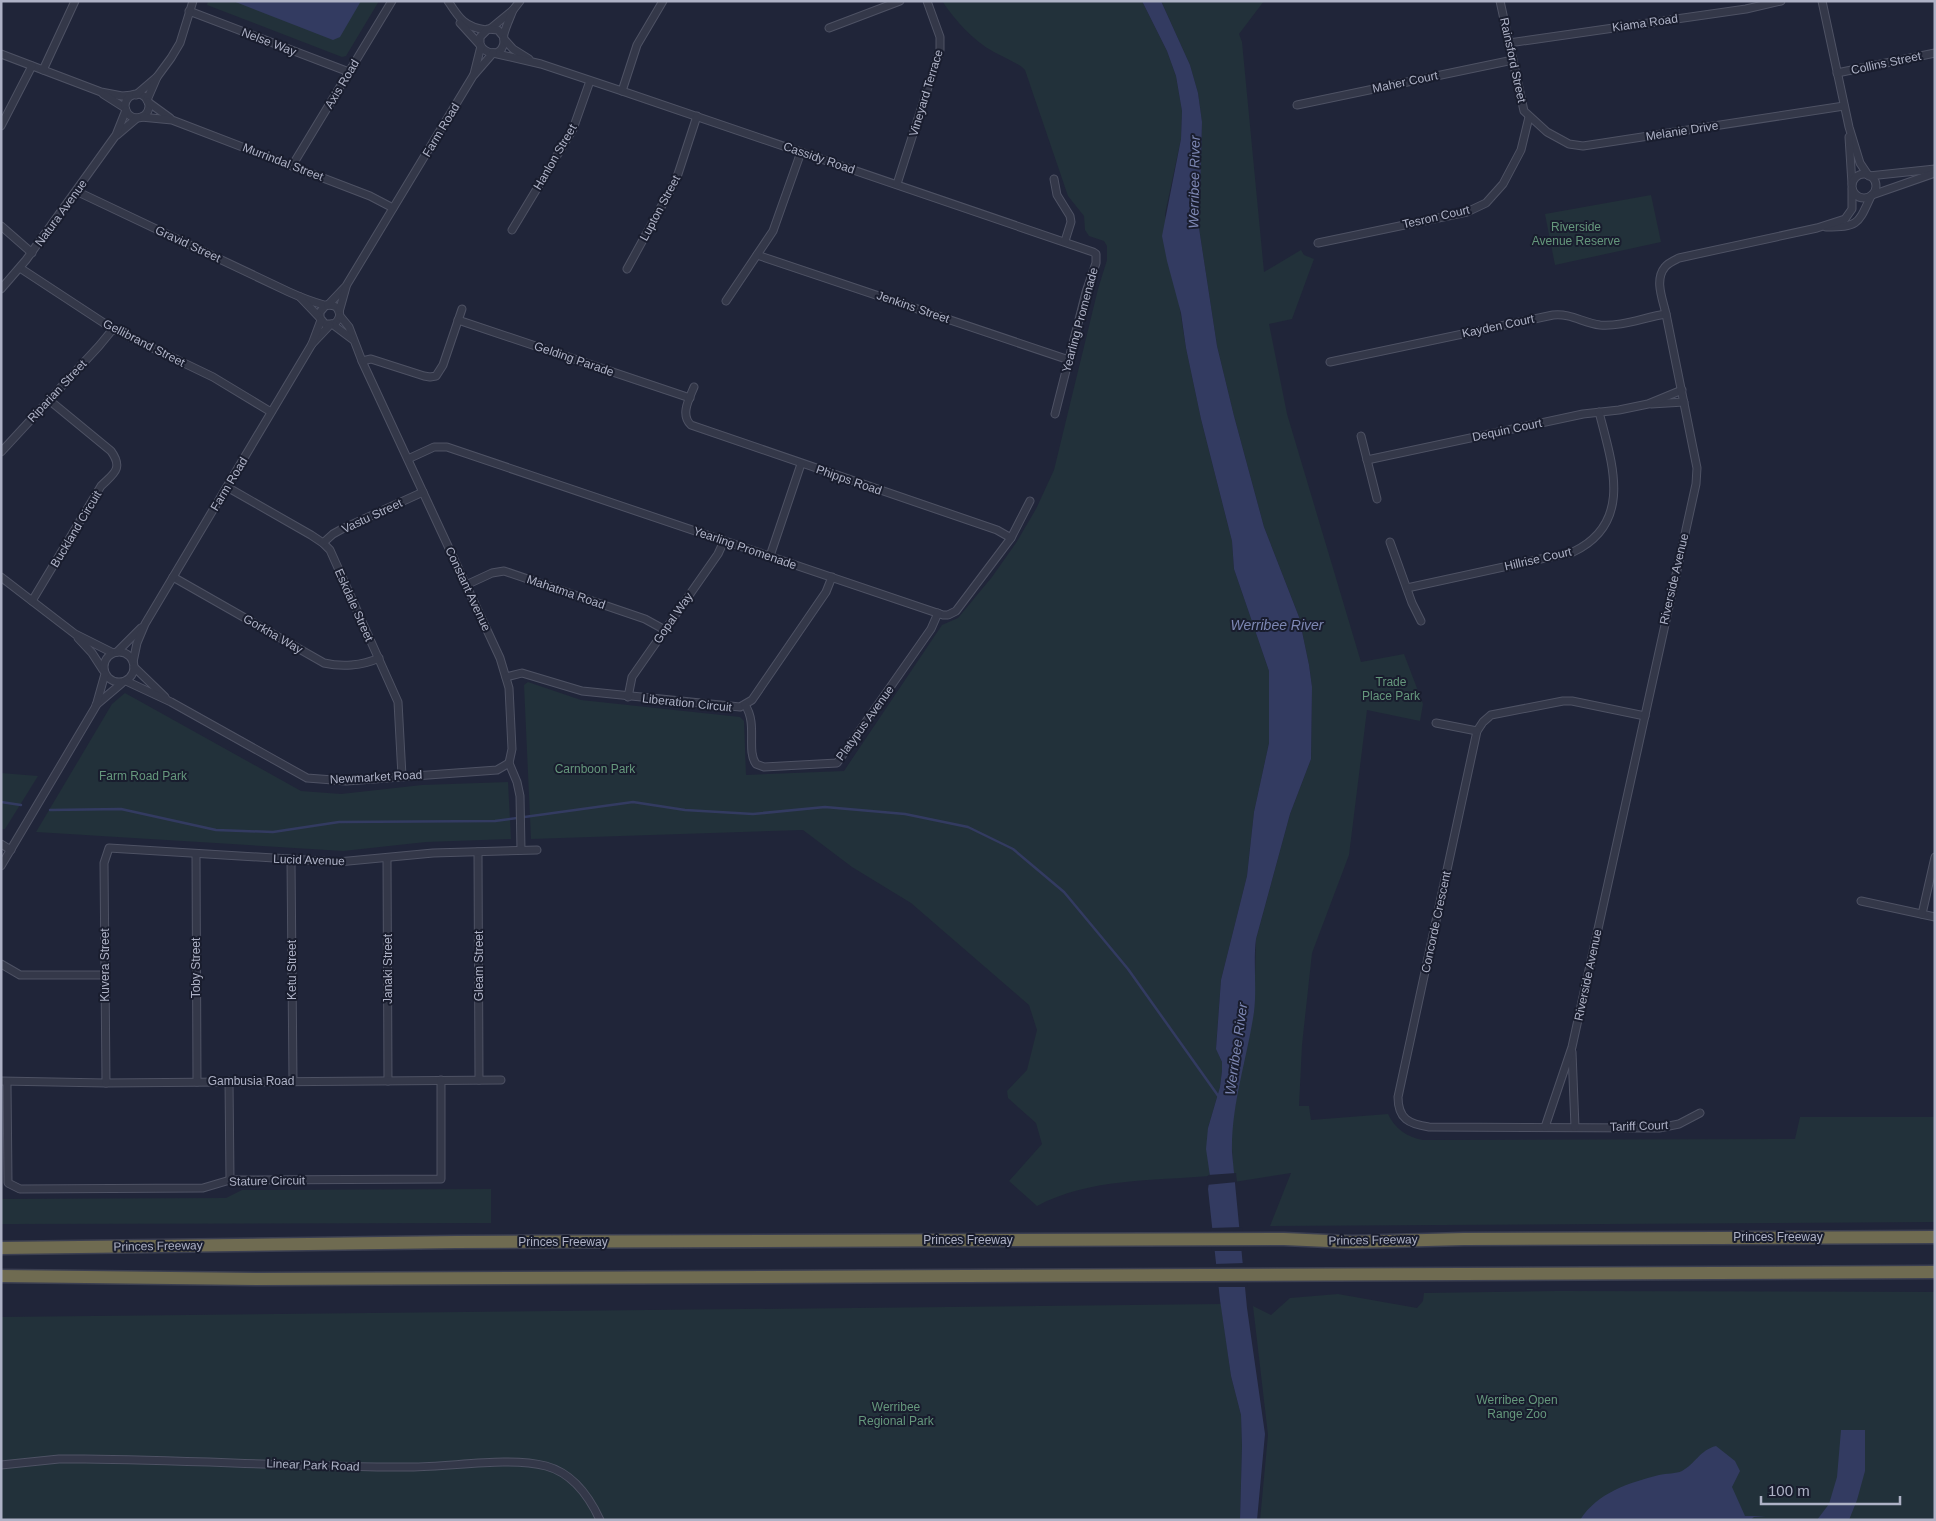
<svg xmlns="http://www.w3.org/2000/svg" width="1936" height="1521" font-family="Helvetica,sans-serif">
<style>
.green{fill:#22313a}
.water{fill:#333b61}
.pier{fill:#202539}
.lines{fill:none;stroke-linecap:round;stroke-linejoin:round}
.stream{stroke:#333b61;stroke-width:2.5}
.minor-casing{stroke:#4e5264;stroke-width:9}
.motorway-casing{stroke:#3b3f51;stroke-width:15}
.minor{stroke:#343849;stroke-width:7}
.motorway{stroke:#6f6b51;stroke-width:12}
.labels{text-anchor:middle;stroke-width:4;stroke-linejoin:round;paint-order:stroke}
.street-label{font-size:12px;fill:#aeb2c6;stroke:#191d2e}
.park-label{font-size:12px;fill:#65977c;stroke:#191d2e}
.water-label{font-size:14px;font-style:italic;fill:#7d87b3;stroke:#191d2e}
</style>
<rect width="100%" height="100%" fill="#202539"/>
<g class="green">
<path d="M208,1H379L346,56L342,57L207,5Z"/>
<path d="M942,1H1142L1167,51L1176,76L1182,111L1181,139L1165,214L1186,348L1201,419L1232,541L1234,569L1269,671V743L1254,812L1247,876L1221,980L1216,1048L1222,1062V1071L1220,1087L1208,1128L1210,1176C1152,1181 1089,1178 1037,1206L1009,1181L1042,1144L1036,1123L1008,1098L1007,1091L1027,1070L1037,1030L1029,1005L911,903L852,867L803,830L531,839L524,685L528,682L581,700L740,717L744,721L746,775L844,771L942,625L958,618L992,577L1016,543L1036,509L1054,470L1098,289L1107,260V246L1104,241L1089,236L1085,230L1084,216L1068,196L1025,70L1022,67C1013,61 1003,57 994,52C972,40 956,21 942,1Z"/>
<path d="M1161,1H1264L1239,34L1242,42L1264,272L1301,250L1304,255L1314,259L1292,319L1269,324L1287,414L1361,662L1404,654L1423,704L1420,721L1367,710L1349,855L1312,953L1302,1045L1299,1106H1309L1311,1120L1388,1114C1395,1129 1407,1137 1423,1140L1795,1139L1800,1117H1935V1222L1270,1226L1291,1173L1234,1182L1231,1133L1239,1080L1254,1011L1256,939L1290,814L1311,759L1312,687L1309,665L1299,617L1264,527L1234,416L1217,346L1199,228L1202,122L1198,93L1190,65Z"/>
<path d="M1651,195L1661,242L1555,265L1545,214Z"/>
<path d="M125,693L301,791L341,794L422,785L508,782L511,839L426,842L343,851L36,832L112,704Z"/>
<path d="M1,773L38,776L5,829H1Z"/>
<path d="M491,1189V1223L1,1224V1199L226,1198L242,1190Z"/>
<path d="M1557,1291L1935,1292V1520H1260L1268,1435L1253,1306L1271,1315L1290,1298L1338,1294L1417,1308L1423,1301L1424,1293Z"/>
<path d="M1221,1304L1231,1376L1241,1415L1242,1446L1240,1520H1V1317Z"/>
</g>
<g class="water">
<path d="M233,1H361L340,37L333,40Z"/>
<path d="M1142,1H1161L1190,65L1198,93L1202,122L1199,228L1217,346L1234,416L1264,527L1299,617L1309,665L1312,687L1311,759L1290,814L1256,939C1253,963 1257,988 1254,1012C1247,1059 1231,1105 1232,1152L1247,1308L1265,1434L1257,1520H1240L1242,1446L1241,1415L1231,1376L1220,1300L1208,1189L1210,1176L1206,1149L1208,1128L1220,1087L1222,1071V1062L1216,1049L1221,980L1247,876L1254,812L1269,743V671L1234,569L1232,541L1201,419L1186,348L1181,313L1167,261L1162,236L1181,139L1182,111L1176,76L1167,51Z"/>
<path d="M1841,1430H1865V1471L1857,1500L1849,1520H1817L1829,1504L1837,1477Z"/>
<path d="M1716,1446L1735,1461L1740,1471L1732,1487L1745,1516H1766L1754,1517L1750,1520H1580C1598,1492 1629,1483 1659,1475C1667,1473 1676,1474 1682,1471C1695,1464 1700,1450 1716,1446Z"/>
</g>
<g class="pier">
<path d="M1236,1173L1237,1182L1206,1185L1208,1175Z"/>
<path d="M1242,1227L1244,1251H1212L1210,1228Z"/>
<path d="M1245,1263L1248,1287H1216L1214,1264Z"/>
</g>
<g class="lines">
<g class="stream">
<path d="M1,802L21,805"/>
<path d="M50,810L121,809L216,830L273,832L339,822L495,821L633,802L685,810L753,814L825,807L905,814L968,827L1013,849L1064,892L1128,969L1219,1097"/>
</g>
<defs>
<g id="minor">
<path d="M448,1C459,18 464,27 486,30"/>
<path d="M1500,1L1524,111L1547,132L1569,144L1583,146L1603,143L1844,106"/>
<path d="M1822,1L1849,127L1860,163L1868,175"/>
<path d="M189,11L349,72"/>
<path d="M460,23L480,45"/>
<path d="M829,28L900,1"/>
<path d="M490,29L513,10L520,1"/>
<path d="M503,36L498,30L488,29L480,37V45C486,54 499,57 503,46C505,42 503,38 504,34C506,26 510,18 513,10"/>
<path d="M504,39L513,49L529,59"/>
<path d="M1509,43L1746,9L1781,1"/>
<path d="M493,53L541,64L622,91L1093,252L1096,254V263L1086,292L1055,414"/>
<path d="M1,54L101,92L122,96L133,95"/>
<path d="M43,70L75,1"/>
<path d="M1837,73L1935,53"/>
<path d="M474,74L481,46"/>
<path d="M622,91L637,45L663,1"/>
<path d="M103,94L125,108"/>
<circle cx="137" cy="106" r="12"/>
<path d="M136,95L157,77"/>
<path d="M147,100L157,77L171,58L180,43L193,1"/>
<path d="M148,102L170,118"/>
<path d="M1297,105L1513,60"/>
<path d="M141,117L172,120L370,196L393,208"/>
<path d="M1,126L32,66"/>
<path d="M117,135L137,118"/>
<path d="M1849,137L1852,184"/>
<path d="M292,166L392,1"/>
<circle cx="1864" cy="186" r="12"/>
<path d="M1869,176L1935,169"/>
<path d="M1054,179L1057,195L1070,216L1071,222L1065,241"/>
<path d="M897,184L940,50V37L927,1"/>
<path d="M76,191L289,292C300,297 313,302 324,305C328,306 332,304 336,307C342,312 340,320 334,324H325L320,318V312L326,305"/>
<path d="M1872,195L1935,173"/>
<path d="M1,226L32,253"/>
<path d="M1826,227C1859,227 1858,224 1871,196"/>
<path d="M512,230L573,129L590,81"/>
<path d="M1318,243L1467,212L1486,203L1503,184L1521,150L1529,117"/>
<path d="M757,255L1069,360"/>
<path d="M20,268L113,329L213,377L271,412"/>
<path d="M627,269L672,187L678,174L697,116"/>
<path d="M1,289L26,260L116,135L126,110"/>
<path d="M300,297L320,318"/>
<path d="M726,301L773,231L801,152"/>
<path d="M328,305L346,286L473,76L493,53"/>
<path d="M339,312L346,287"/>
<path d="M340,316L349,327L362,361L500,658L509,688L512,749L509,763L517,782L520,796L521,850"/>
<path d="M458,320L690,398"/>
<path d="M332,324L352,339"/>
<path d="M312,344L330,325"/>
<path d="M362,361L371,359L424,376L430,377L436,376L443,365L462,309"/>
<path d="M1330,362L1553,315C1571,313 1583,323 1600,325C1621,327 1645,317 1666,314"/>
<path d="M694,387C689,399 680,415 691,425L997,530L1011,538"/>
<path d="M1651,404L1684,402"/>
<path d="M1361,436L1377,499"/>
<path d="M1,452L99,346L113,329"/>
<path d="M408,459L434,447H447L943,615H948L956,611L1011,538L1030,501"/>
<path d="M1367,460L1583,414L1619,410L1648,404L1682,390"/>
<path d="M227,487L311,535L323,543L330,550L398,702L402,776"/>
<path d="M1390,542L1412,603L1421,621"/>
<path d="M323,543L333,534L342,529L423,492"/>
<path d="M770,556L801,464"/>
<path d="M1,577L75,634L113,653"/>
<path d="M173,577L324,663C341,667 362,666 379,658"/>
<path d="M466,585L492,573L504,571L645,619L665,630"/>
<path d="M1407,588L1573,552C1634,523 1612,463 1599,412"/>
<path d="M32,601L101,486C113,474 124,469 111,451L49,400"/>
<path d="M78,638L92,653L103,670"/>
<circle cx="119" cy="667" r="15"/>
<path d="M117,652L141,628"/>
<path d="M133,662L137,643L145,624L312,344L321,320"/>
<path d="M134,667L165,697"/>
<path d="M506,677L522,673L582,691L740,707L752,700L826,592L832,577"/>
<path d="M126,681L171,702L307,778L346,781L497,770L509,763"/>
<path d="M628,697L632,677L718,554L724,541"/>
<path d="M96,705L122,683"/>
<path d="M745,705C758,724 746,750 756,764L764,767L837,763L931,629L938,613"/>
<path d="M1645,716L1572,701H1563L1491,715L1483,722L1477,731L1398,1097C1398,1119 1409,1124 1429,1127L1659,1128L1679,1124L1700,1113"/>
<path d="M1436,723L1477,731"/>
<path d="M1,844L11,850"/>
<path d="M478,852L479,1080"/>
<path d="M196,854L197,1082"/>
<path d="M387,858L388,1081"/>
<path d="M291,860L293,1081"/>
<path d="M1,866L96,706L105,674"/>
<path d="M1861,901L1935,917"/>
<path d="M1922,914L1935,857"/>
<path d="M1,964L20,975H105"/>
<path d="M1572,1052L1575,1127"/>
<path d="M1,1081L106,1083L501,1080"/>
<path d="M229,1081L230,1180"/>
<path d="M7,1083L8,1183L20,1189L203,1188L230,1180L441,1179V1080"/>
<path d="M106,1083L104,863L109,848L338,862L433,853L537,850"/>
<path d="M1545,1127L1572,1047L1696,484L1697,468L1666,314C1663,300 1654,280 1665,267C1668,263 1675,260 1679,258L1817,228L1845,219L1852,209V189"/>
<path d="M1,1465L59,1459H85C192,1460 299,1467 406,1467C448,1468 506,1456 546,1466C572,1473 589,1496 600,1520"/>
</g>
<g id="motorway">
<path d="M1,1248L456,1242L1284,1239L1351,1242L1464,1239L1935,1237"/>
<path d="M1,1276L257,1279L1935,1272"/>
</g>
</defs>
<use href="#minor" class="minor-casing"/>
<use href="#motorway" class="motorway-casing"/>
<use href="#minor" class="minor"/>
<use href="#motorway" class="motorway"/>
</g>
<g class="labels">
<g class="street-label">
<text transform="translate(1645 23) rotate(-8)" y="4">Kiama Road</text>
<text transform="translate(269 42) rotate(21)" y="4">Nelse Way</text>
<text transform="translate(1513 60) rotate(78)" y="4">Rainsford Street</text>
<text transform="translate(1886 63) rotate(-12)" y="4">Collins Street</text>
<text transform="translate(1405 82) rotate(-12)" y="4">Maher Court</text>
<text transform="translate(342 84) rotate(-59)" y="4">Axis Road</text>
<text transform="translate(926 93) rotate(-73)" y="4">Vineyard Terrace</text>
<text transform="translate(441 130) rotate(-59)" y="4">Farm Road</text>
<text transform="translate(1682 131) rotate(-9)" y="4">Melanie Drive</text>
<text transform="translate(555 157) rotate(-60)" y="4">Hanlon Street</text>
<text transform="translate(819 158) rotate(19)" y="4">Cassidy Road</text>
<text transform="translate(283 162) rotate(21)" y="4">Murrindal Street</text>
<text transform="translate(660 208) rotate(-62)" y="4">Lupton Street</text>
<text transform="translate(61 213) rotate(-54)" y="4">Natura Avenue</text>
<text transform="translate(1436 217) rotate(-13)" y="4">Tesron Court</text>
<text transform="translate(188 244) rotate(25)" y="4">Gravid Street</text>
<text transform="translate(913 307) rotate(19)" y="4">Jenkins Street</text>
<text transform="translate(1080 320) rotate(-75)" y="4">Yearling Promenade</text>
<text transform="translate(1498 326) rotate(-12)" y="4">Kayden Court</text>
<text transform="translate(144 343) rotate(27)" y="4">Gellibrand Street</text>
<text transform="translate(574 359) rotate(19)" y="4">Gelding Parade</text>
<text transform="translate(57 391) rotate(-47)" y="4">Riparian Street</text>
<text transform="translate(1507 430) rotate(-12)" y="4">Dequin Court</text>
<text transform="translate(849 480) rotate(19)" y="4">Phipps Road</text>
<text transform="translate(229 484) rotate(-59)" y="4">Farm Road</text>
<text transform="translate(372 516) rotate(-25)" y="4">Vastu Street</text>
<text transform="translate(76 529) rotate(-59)" y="4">Buckland Circuit</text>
<text transform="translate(745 548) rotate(19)" y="4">Yearling Promenade</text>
<text transform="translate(1538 559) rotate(-13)" y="4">Hillrise Court</text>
<text transform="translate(1674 579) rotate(-77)" y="4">Riverside Avenue</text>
<text transform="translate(468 589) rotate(65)" y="4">Constant Avenue</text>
<text transform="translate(566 592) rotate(19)" y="4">Mahatma Road</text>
<text transform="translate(354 605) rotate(66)" y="4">Eskdale Street</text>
<text transform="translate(673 618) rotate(-55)" y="4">Gopal Way</text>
<text transform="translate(273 634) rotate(30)" y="4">Gorkha Way</text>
<text transform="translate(687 703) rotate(6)" y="4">Liberation Circuit</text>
<text transform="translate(865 723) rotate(-54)" y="4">Platypus Avenue</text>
<text transform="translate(376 777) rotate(-3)" y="4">Newmarket Road</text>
<text transform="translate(309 860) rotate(2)" y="4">Lucid Avenue</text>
<text transform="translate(1436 922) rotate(-78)" y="4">Concorde Crescent</text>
<text transform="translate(105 965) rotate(-90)" y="4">Kuvera Street</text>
<text transform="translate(479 966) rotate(-90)" y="4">Gleam Street</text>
<text transform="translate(196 968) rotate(-90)" y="4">Toby Street</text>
<text transform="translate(388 969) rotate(-90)" y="4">Janaki Street</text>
<text transform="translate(292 970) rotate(-90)" y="4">Ketu Street</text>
<text transform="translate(1588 975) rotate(-78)" y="4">Riverside Avenue</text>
<text x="251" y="1085">Gambusia Road</text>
<text transform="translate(1639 1126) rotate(-2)" y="4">Tariff Court</text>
<text transform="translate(267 1181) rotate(-1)" y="4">Stature Circuit</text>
<text x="1778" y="1241">Princes Freeway</text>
<text x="968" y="1244">Princes Freeway</text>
<text transform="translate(1373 1240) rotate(-1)" y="4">Princes Freeway</text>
<text x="563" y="1246">Princes Freeway</text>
<text transform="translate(158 1246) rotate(-1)" y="4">Princes Freeway</text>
<text transform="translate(313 1465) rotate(2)" y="4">Linear Park Road</text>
</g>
<g class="park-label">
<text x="1576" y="231">Riverside<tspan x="1576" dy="14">Avenue Reserve</tspan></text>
<text x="1391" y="686">Trade<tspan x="1391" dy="14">Place Park</tspan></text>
<text x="595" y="773">Carnboon Park</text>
<text x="143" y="780">Farm Road Park</text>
<text x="1517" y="1404">Werribee Open<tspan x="1517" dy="14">Range Zoo</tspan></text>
<text x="896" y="1411">Werribee<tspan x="896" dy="14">Regional Park</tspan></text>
</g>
<g class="water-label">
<text transform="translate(1194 182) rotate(-89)" y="5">Werribee River</text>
<text x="1277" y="630">Werribee River</text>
<text transform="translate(1236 1049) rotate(-82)" y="5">Werribee River</text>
</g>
</g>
<rect width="1936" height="1521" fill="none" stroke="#aeb2c6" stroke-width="5"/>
<path d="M1761 1496v8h139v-8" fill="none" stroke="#aeb2c6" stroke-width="2.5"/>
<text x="1768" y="1496" font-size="15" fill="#aeb2c6" stroke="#191d2e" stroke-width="4" paint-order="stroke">100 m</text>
</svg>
